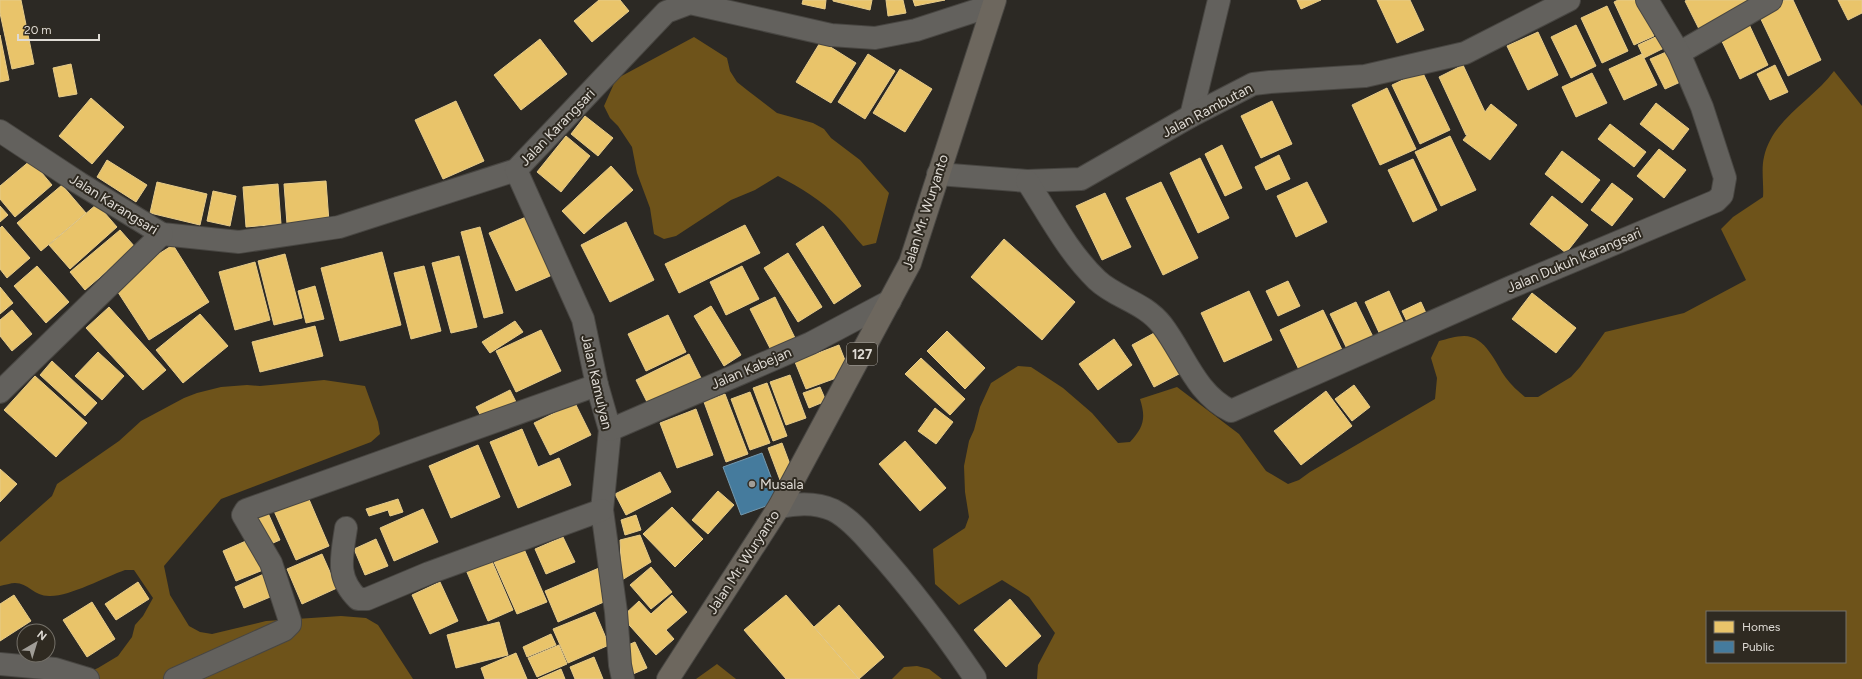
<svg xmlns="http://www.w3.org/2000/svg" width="1862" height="679" font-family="Figtree,sans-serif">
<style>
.forest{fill:#6e531a;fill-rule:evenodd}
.homes{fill:#e9c46a;stroke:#e6cb8a}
.public{fill:#457b9d;stroke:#7398ae}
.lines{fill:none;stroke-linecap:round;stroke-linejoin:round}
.street-casing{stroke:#484642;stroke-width:24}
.primary-casing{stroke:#484642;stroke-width:24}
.street{stroke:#63615d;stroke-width:22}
.primary{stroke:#6d675e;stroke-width:22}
.poi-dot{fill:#a09d97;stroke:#2f2a21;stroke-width:1.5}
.labels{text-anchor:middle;stroke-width:4;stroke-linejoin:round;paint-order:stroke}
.shield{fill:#2f2a21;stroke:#aaa69f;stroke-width:1}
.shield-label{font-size:13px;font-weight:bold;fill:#dfdbd5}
.street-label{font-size:14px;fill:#dfdbd5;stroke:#2f2a21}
.poi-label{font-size:14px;fill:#dfdbd5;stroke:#2f2a21;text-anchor:start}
</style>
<rect width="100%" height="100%" fill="#2c2924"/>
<g class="forest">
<path d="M694,37L727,58L730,71L737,82L747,90L777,113L813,123L824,129L831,138L860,160L889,193L876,243L863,246C854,237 848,227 839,218C821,200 801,188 778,176L755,190L731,200L676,236L664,239L654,234L650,208L637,173L632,147L618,126L610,118L604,106L616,79Z"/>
<path d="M1834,71L1862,106V679H1037L1038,665L1055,633L1029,597L1002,580L959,605L935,584L933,549L965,528L969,517L965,492L964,466L969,441L974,430L980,407L991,383L1018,366L1031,367L1063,388L1092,413L1118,443L1130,442C1144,427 1146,418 1140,399L1177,387L1239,434L1266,471L1288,484L1299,480L1310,472L1435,399L1437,378L1431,358L1439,341C1447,339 1456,336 1464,336C1486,336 1495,363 1506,378C1511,385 1518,391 1525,397H1538L1571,377L1580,367L1605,332L1684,313L1746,280L1721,229L1733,217L1763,197C1764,185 1761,169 1764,157C1772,119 1813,100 1834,71ZM1707,612H1845V662H1707Z"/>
<path d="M324,380L365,386L378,422L380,434L371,442L221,499L164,566L170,595L189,626L200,632L212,634L266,621L341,616L366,618L378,625L413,679H74L98,668L118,656L132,637L135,625L143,616L153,598L134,570H125C105,577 69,597 49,596C34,596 28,583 15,583C11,583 5,585 0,586V542L52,496L57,484L119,441L141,421L184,398L197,393L221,387L247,385L260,386Z"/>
<path d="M717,664L736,679H696Z"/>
<path d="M917,666L929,669L942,679H892L904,667Z"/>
</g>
<g class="homes">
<path d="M0,0H21L34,64L12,69L0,13Z"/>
<path d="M599,0H620L629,11L592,42L574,21Z"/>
<path d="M803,0H826L825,9L802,4Z"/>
<path d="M833,0H872L870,10L833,1Z"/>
<path d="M886,0H903L906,13L888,16Z"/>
<path d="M913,0H945L915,6Z"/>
<path d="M1297,0H1321L1301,9Z"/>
<path d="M1377,0H1410L1424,30L1397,43Z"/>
<path d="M1618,0H1637L1654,36L1634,45L1614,2Z"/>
<path d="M1687,0H1748L1751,7L1700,31L1685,1Z"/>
<path d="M1785,0H1793L1821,60L1788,76L1758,13Z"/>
<path d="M1838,0H1862V13L1848,20Z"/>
<path d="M1607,6L1628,51L1602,63L1581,18Z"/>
<path d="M1747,20L1768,65L1740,79L1718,33Z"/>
<path d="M1576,25L1596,66L1571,78L1551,37Z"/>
<path d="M1538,32L1558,75L1528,90L1507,46Z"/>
<path d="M0,35L9,80L0,82Z"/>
<path d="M1660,35L1666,47L1644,58L1638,45Z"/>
<path d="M540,39L567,74L521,110L494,75Z"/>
<path d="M821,41L856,63L831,103L796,82Z"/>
<path d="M1673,49L1687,79L1665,89L1650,59Z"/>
<path d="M868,54L895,71L865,119L838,102Z"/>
<path d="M1642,54L1657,85L1624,100L1609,69Z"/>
<path d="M71,64L77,94L59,97L53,68Z"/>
<path d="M1463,65L1485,112L1491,104L1517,125L1490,160L1463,140L1468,134L1466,135L1439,77Z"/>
<path d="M1775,65L1788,92L1770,100L1757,74Z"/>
<path d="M900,69L932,89L905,132L873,113Z"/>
<path d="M1422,71L1450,130L1420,144L1392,85Z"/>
<path d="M1592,73L1607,103L1576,117L1562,87Z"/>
<path d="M1387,88L1416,149L1380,165L1352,105Z"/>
<path d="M91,98L124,127L92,164L59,136Z"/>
<path d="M456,101L484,161L443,179L415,120Z"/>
<path d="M1272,101L1292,144L1261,158L1241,116Z"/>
<path d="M1656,103L1689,129L1673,150L1640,124Z"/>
<path d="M585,116L613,138L598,156L571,134Z"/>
<path d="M1610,124L1646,152L1634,167L1598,139Z"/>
<path d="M566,136L590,156L561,192L537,172Z"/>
<path d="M1450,136L1476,190L1441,206L1415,152Z"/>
<path d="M1222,145L1242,188L1225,196L1205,154Z"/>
<path d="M1659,149L1686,170L1664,198L1637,176Z"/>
<path d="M1562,151L1600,180L1582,203L1545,174Z"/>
<path d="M1279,155L1290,179L1266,190L1255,167Z"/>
<path d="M1200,158L1229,218L1198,233L1170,173Z"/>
<path d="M1413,159L1437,210L1413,222L1388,170Z"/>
<path d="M31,160L52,185L15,217L0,199V186Z"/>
<path d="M107,160L147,185L136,202L97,177Z"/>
<path d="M611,166L633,190L584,234L562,211Z"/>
<path d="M326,181L329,222L287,224L284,184Z"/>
<path d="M157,182L207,194L200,225L150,213Z"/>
<path d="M1161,182L1198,258L1163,275L1126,198Z"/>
<path d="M1307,182L1327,222L1296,237L1277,196Z"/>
<path d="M1612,183L1633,199L1612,226L1591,210Z"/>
<path d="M278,184L281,224L246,227L243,187Z"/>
<path d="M62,185L86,213L41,251L17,223Z"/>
<path d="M213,191L236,196L230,226L207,221Z"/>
<path d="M1105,193L1131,247L1102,260L1076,206Z"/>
<path d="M1552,196L1588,225L1566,253L1530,224Z"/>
<path d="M97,204L117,227L70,269L49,245Z"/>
<path d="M0,206L8,215L0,222Z"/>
<path d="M533,214L559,272L516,291L489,233Z"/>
<path d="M626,222L654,280L610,302L581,245Z"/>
<path d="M745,225L760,253L679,293L665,264Z"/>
<path d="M2,226L30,258L7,278L0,269V228Z"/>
<path d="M823,226L861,286L834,304L796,244Z"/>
<path d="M480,227L503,313L484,318L461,232Z"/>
<path d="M120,230L135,247L85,290L70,272Z"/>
<path d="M1004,239L1075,302L1042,340L971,277Z"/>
<path d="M173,245L209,302L149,340L112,283Z"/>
<path d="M382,252L401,325L340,341L321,268Z"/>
<path d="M788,253L822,307L798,322L764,268Z"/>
<path d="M285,254L302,318L274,325L258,261Z"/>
<path d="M459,256L477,327L451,333L432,263Z"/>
<path d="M255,262L270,320L235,330L219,272Z"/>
<path d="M37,266L69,302L46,323L14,286Z"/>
<path d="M424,266L441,331L411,339L394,273Z"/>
<path d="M742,266L759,299L726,315L710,282Z"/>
<path d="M1288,281L1300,306L1278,316L1266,291Z"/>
<path d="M315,286L324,319L306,323L298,291Z"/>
<path d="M0,287L13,303L0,314Z"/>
<path d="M1249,291L1272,340L1224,362L1201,313Z"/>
<path d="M1389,291L1406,328L1382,339L1365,302Z"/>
<path d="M1532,293L1576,328L1556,353L1512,319Z"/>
<path d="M775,297L796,340L772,352L750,309Z"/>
<path d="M1356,302L1376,343L1350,355L1330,314Z"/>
<path d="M1421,302L1430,322L1411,330L1402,311Z"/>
<path d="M711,306L741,355L724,366L694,316Z"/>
<path d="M109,307L166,370L143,390L86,328Z"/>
<path d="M12,310L32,334L12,351L0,336V320Z"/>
<path d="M1323,310L1345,356L1302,376L1280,330Z"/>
<path d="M200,314L228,346L183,383L156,350Z"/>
<path d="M668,315L686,352L646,371L628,334Z"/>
<path d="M515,321L523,332L490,353L482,342Z"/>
<path d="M315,326L323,356L260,372L252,342Z"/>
<path d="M541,330L561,371L516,392L496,351Z"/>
<path d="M947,331L985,368L965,389L927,351Z"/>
<path d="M1156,332L1179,374L1154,387L1132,345Z"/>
<path d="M1114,339L1132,365L1098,390L1079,364Z"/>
<path d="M839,345L850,373L806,389L795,362Z"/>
<path d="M98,352L124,376L102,400L75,376Z"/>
<path d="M689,354L702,380L649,406L636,380Z"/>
<path d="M921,358L965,399L950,415L905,374Z"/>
<path d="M52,361L97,403L85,416L40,375Z"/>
<path d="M790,375L806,418L786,425L770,382Z"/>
<path d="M35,376L87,423L56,457L4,410Z"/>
<path d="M767,383L787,436L773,441L753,388Z"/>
<path d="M1354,385L1370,407L1352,421L1335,399Z"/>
<path d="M820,387L826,401L809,408L803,393Z"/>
<path d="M510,390L517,404L483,420L476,407Z"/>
<path d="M1326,391L1352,426L1301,465L1274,431Z"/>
<path d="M750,392L770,443L750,450L731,399Z"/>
<path d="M725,394L748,454L726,462L704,402Z"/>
<path d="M575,403L591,435L550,455L534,423Z"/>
<path d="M935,408L953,422L936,444L918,431Z"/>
<path d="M696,409L713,455L677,468L660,423Z"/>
<path d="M522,429L538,467L559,458L571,485L518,508L490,442Z"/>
<path d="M905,441L946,488L920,511L879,464Z"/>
<path d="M782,443L794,475L780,480L768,448Z"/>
<path d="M478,445L500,497L451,518L429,466Z"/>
<path d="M0,469L17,484L0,502Z"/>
<path d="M660,472L671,492L626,515L615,494Z"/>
<path d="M718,491L734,505L708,534L692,520Z"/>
<path d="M308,497L329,546L296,560L274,511Z"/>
<path d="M398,499L403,512L390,516L388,510L369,516L366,509Z"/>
<path d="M672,507L703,539L675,567L643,534Z"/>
<path d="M423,509L438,542L394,561L380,528Z"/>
<path d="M268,513L280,540L266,546L254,518Z"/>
<path d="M636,515L641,530L625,535L621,520Z"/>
<path d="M640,535L651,562L622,580L620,540Z"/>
<path d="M255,537L268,568L236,581L223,551Z"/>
<path d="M563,537L575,562L546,574L535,549Z"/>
<path d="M376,539L388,566L365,575L354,549Z"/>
<path d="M524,549L547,602L517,614L494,562Z"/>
<path d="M322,554L337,588L302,604L287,569Z"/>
<path d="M491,559L513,610L488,621L466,570Z"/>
<path d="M651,567L672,592L651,609L630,585Z"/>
<path d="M599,568L613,598L558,622L545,591Z"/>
<path d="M266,573L275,595L244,608L235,587Z"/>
<path d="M138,582L149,599L116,620L105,604Z"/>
<path d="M440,582L458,621L430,634L412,595Z"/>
<path d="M14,595L31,621L0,641V604Z"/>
<path d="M672,595L687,612L666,630L674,639L656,655L622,617L639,601L651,614Z"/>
<path d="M786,595L859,679H786L744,630Z"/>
<path d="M1010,599L1041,636L1006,667L974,630Z"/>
<path d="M92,602L115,639L87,657L63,620Z"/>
<path d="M839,605L884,657L859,679L814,627Z"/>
<path d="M595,612L609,645L568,663L553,629Z"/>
<path d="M499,622L508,655L456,668L447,635Z"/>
<path d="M551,634L556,645L527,657L523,647Z"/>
<path d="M635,642L647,668L633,674L621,648Z"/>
<path d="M559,645L567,664L537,677L528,658Z"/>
<path d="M516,653L527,679H485L481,668Z"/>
<path d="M594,657L603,679H575L570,667Z"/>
<path d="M561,669L565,679H538Z"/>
</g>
<path class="public" d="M762,453L780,501L741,515L723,467Z"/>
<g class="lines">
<defs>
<g id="street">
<path d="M1679,53L1771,0"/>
<path d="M1191,116L1219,0"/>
<path d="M0,131L79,183L162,234L239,242L339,227L516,170L666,12L690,3L831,35L875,38L916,30L993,5"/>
<path d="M516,170L583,319L597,385L610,430L602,510L616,612L620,665L623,679"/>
<path d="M938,174L1027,181L1081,179L1191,116L1253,84L1270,82L1365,76L1465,53L1569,0"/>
<path d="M1027,181C1049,215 1068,252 1097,280C1116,298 1144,302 1162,325C1185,355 1195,393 1231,411L1511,287L1716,201L1722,195L1725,178L1702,107L1679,53L1647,0"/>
<path d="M0,392L162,234"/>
<path d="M610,430L811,343L890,301"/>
<path d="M779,507C798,503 816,502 833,510C849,518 863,534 874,547C911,588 944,632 975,678"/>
<path d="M346,528C342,556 335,577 358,599H367L429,573L602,510"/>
<path d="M0,664L55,669L88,679"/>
<path d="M175,679L284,630L290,624V621L271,563L243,515L246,510L597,385"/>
</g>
<path id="primary" d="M668,679L779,507L910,263L995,0"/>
</defs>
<use href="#street" class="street-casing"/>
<use href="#primary" class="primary-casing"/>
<use href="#street" class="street"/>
<use href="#primary" class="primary"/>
</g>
<circle class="poi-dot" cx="752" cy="484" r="4"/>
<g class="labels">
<rect class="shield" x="847" y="343" width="30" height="22" rx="3"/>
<g class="shield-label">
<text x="862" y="359">127</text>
</g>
<g class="street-label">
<text transform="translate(1207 110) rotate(-28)" y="5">Jalan Rambutan</text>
<text transform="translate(557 127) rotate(-46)" y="5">Jalan Karangsari</text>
<text transform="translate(114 204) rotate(32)" y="5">Jalan Karangsari</text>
<text transform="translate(925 212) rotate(-72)" y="5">Jalan Mr. Wuryanto</text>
<text transform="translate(1574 260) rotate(-23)" y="5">Jalan Dukuh Karangsari</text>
<text transform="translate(751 368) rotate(-23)" y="5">Jalan Kabejan</text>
<text transform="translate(597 382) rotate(77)" y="5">Jalan Kamulyan</text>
<text transform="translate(743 562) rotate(-57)" y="5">Jalan Mr. Wuryanto</text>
</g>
<g class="poi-label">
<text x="760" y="489">Musala</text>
</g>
</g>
<rect x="1706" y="611" width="140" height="52" fill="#2f2a21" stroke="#757169"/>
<rect x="1714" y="621" width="20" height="12" fill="#e9c46a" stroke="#757169"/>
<text x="1742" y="631" font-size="12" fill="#dfdbd5">Homes</text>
<rect x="1714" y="641" width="20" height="12" fill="#457b9d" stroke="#757169"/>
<text x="1742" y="651" font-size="12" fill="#dfdbd5">Public</text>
<g transform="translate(36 643) rotate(38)"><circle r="19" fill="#2f2a21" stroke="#757169"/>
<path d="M0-3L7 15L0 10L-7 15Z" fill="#a09d97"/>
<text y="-6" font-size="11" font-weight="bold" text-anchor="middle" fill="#dfdbd5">N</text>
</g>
<path d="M18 34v6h81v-6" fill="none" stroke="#dfdbd5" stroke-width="2"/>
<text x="24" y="34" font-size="12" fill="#dfdbd5" stroke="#2f2a21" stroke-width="3" paint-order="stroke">20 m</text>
</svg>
